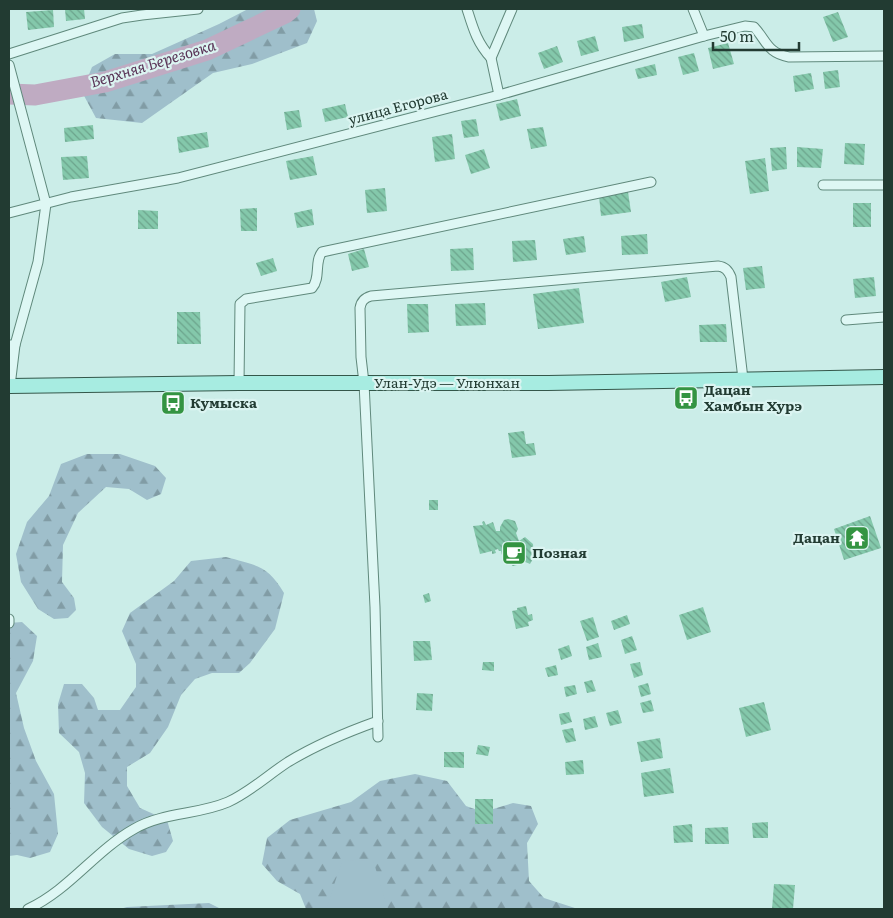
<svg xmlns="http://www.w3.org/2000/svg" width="893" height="918" font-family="Literata,serif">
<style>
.forest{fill:url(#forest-firs)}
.garden{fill:#9fbfcb}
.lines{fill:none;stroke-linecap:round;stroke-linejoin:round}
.river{stroke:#bfabc2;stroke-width:21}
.building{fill:url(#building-back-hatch)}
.minor-casing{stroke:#60897c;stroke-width:11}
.primary-casing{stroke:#34574a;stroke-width:16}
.minor{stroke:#def7f4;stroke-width:9}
.primary{stroke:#a7ece1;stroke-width:14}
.labels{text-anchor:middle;stroke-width:4.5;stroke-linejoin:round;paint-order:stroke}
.street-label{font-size:14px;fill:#223b32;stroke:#dbf4f1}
.poi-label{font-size:14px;font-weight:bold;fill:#223b32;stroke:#dbf4f1;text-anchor:start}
.water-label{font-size:15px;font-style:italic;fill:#593356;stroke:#dbf4f1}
</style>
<defs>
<pattern id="forest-firs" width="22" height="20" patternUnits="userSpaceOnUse" patternTransform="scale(1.25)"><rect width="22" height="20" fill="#9fbfcb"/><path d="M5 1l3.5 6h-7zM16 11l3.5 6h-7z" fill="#819ca5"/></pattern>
<pattern id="building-back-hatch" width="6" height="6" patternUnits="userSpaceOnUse" patternTransform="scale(1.25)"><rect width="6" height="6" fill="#84c8ab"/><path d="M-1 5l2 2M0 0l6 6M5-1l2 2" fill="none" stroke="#6ca48c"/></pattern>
</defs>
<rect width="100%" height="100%" fill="#cbede8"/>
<g class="forest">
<path d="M248,9H314L317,21L307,43L252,64L213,73L142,123L96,118L82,92L92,67L115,54H152L219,24Z"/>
<path d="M87,454H120L155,466L166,478L161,494L147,500L129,489L106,487L78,513L63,545L62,582L74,598L76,610L68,618L54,619L38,609L21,582L16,554L27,522L49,496L61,464Z"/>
<path d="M226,557C255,565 268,565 284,593L275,629L250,663L239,673H212L195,679L181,695L168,727L150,753L127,767V786L140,808L167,820L173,841L166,852L152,856L129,849L102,827L84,803L85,773L79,752L59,733L58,704L64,684H82L94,698L98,710H120L136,687V664L122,631L130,613L174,581L191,561Z"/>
<path d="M22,622L37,636L33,661L16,693L24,728L36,761L54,794L58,834L50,852L30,858L17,855L9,856V623Z"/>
<path d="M415,774L447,781L466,806L483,812L513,803L531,806L538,824L527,843L529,881L544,898L578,909H306L300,894L277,881L262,864L267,838L290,820L351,802L380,781Z"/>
<path d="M209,903L221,909H120L127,907Z"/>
</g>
<path class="garden" d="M373,860L388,909H326L342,861Z"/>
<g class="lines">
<path class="river" d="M9,94L35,95L105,82L207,50L285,13L290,9"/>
</g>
<g class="building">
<path d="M65,9H84L85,19L66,21Z"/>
<path d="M53,10L54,27L28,30L26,12Z"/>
<path d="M838,12L848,37L833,42L823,17Z"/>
<path d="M642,24L644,38L624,42L622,27Z"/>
<path d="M595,36L599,51L581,56L577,41Z"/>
<path d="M728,43L734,64L713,69L708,48Z"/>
<path d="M557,46L563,62L544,69L538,53Z"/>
<path d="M694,53L699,71L683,75L678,57Z"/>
<path d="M655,64L657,75L638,79L635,69Z"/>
<path d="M838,70L840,87L825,89L823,72Z"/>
<path d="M811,73L814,89L795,92L793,76Z"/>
<path d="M517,99L521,116L500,121L496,104Z"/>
<path d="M345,104L348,117L325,122L322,109Z"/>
<path d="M299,110L302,127L287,130L284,112Z"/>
<path d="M476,119L479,136L464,138L461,121Z"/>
<path d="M93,125L94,139L65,142L64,128Z"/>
<path d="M543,127L547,146L531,149L527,129Z"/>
<path d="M207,132L209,147L179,153L177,137Z"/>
<path d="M452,134L455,159L435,162L432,137Z"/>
<path d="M845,143L865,144L864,165L844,164Z"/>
<path d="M786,147L787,169L772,171L770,148Z"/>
<path d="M797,147L823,149L821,168L797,167Z"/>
<path d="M484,149L490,168L471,174L465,155Z"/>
<path d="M87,156L89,178L63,180L61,157Z"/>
<path d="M313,156L317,175L290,180L286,161Z"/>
<path d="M765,158L769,191L750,194L745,161Z"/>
<path d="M385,188L387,211L367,213L365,190Z"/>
<path d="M628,192L631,212L601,216L599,196Z"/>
<rect x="853" y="203" width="18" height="24"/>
<path d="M257,208V231H241L240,209Z"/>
<path d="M312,209L314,225L297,228L294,213Z"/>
<path d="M138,210L158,211V229H138Z"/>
<path d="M647,234L648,254L622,255L621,236Z"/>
<path d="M584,236L586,252L566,255L563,239Z"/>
<path d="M535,240L537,260L513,262L512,241Z"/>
<path d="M473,248L474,270L451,271L450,249Z"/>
<path d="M364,249L369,267L352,271L348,254Z"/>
<path d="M273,258L277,271L261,276L256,263Z"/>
<path d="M762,266L765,288L746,290L743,268Z"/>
<path d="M687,277L691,297L665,302L661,282Z"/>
<path d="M874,277L876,296L855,298L853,279Z"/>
<path d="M579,288L584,323L538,329L533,294Z"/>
<path d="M485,303L486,325L456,326L455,304Z"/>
<path d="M407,304H428L429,332L408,333Z"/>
<path d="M177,312H200L201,344H177Z"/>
<path d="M726,324L727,342H700L699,325Z"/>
<path d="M524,431L526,444L534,443L536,455L512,458L508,433Z"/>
<rect x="429" y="500" width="9" height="10"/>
<path d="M870,516L881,548L844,560L834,529Z"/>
<path d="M508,519L515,521L518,529L516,533L519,541L525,537L533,544L534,557L530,564L523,561V564L521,565V564L513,566L503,559L501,551H499L498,549L495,550L496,553L492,554V551L480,554L473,526L483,525L482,522L484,521L486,525L493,522L496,531H500V527L504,520Z"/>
<path d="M429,593L431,601L425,603L423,595Z"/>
<path d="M526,606L528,615L532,614L533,620L528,622L529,626L516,629L512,611L517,610V608Z"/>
<path d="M703,607L711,632L687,640L679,615Z"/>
<path d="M627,615L630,624L614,630L611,621Z"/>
<path d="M593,617L599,637L587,641L580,621Z"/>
<path d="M632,636L637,650L625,654L621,640Z"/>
<path d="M413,641H430L432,660L414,661Z"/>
<path d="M598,643L602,657L589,660L586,647Z"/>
<path d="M569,645L572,656L561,660L558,649Z"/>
<path d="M483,662H494V671L482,670Z"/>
<path d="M640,662L643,675L634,678L630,664Z"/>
<path d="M556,665L558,675L548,677L545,668Z"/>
<path d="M592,680L596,691L587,693L584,682Z"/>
<path d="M648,683L651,694L641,697L638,686Z"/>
<path d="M575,685L577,694L566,697L564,687Z"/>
<path d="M417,693L433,694L432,711L416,710Z"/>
<path d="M651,700L654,711L643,713L640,703Z"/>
<path d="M764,702L771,730L746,737L739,708Z"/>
<path d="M618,710L622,723L610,726L606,713Z"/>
<path d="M569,712L572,722L561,725L559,714Z"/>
<path d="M595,716L598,727L585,730L583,719Z"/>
<path d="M573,728L576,741L566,743L562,730Z"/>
<path d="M660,738L663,758L641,762L637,742Z"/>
<path d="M478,745L490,747L488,756L476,754Z"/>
<path d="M444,752H464V768L444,767Z"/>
<path d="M583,760L584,774L566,775L565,762Z"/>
<path d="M670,768L674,793L644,797L641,773Z"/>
<rect x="475" y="799" width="18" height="25"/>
<path d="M768,822V838H753L752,823Z"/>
<path d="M692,824L693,842L674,843L673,826Z"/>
<path d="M728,827L729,844H705V828Z"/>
<path d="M774,884L795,885L793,909H772Z"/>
</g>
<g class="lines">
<defs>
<g id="minor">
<path d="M467,9C473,28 477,43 491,58"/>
<path d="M693,9L704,36"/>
<path d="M9,54L122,18L142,15L198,9"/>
<path d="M9,65L46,204L38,262L15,345"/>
<path d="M499,95L491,58L512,9"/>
<path d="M823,185H884"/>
<path d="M9,213L71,197L178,178L499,95L704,36L745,26L754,27C767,41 767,53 789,57L884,56"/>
<path d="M846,320L884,317"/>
<path d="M9,345H15L10,386"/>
<path d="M239,383L240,304L246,299L312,288C321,278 314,262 322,252L651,182"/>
<path d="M9,619V623"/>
<path d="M378,737L375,607L364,383L361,357L360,308C361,301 364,298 371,296L718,266C725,267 728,270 731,277L743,379"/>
<path d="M28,909C69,890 95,851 134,829C163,812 198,815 228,802C250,792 268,775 288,762C316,745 347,732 378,721"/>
</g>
<path id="primary" d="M9,386L239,383H548L884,377"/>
</defs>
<use href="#minor" class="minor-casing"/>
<use href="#primary" class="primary-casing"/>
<use href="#minor" class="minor"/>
<use href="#primary" class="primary"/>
</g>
<defs>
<symbol id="bus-square" viewBox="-11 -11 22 22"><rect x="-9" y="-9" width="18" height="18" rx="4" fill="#349442" stroke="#dbf4f1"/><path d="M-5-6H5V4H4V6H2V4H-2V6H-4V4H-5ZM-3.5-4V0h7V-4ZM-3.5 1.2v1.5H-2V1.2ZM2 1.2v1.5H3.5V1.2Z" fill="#fff"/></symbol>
<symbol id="temple-square" viewBox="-11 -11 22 22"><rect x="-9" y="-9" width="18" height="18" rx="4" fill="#349442" stroke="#dbf4f1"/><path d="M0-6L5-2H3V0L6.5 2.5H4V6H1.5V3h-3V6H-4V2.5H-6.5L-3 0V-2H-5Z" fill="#fff"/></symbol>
<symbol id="cafe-square" viewBox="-11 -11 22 22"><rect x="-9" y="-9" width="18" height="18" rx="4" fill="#349442" stroke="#dbf4f1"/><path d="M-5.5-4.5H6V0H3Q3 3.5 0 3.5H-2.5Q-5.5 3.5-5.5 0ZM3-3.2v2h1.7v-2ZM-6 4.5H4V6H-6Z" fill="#fff"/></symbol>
</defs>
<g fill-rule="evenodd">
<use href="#bus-square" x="672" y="384" width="28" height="28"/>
<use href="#bus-square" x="159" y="389" width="28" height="28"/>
<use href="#temple-square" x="843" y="524" width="28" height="28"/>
<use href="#cafe-square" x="500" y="539" width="28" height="28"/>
</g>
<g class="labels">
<g class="street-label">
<text transform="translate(398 107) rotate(-15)" y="5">улица Егорова</text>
<text x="447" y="388">Улан-Удэ — Улюнхан</text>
</g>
<g class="poi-label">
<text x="704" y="395">Дацан<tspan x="704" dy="16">Хамбын Хурэ</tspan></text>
<text x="190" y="408">Кумыска</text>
<text x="840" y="543" text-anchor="end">Дацан</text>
<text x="532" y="558">Позная</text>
</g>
<g class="water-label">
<text transform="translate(153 64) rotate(-17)" y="5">Верхняя Березовка</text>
</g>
</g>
<rect width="893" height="918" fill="none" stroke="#223b32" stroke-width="20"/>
<path d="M713 42v8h86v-8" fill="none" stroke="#223b32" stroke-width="2.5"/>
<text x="720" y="42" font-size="15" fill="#223b32" stroke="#dbf4f1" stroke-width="4" paint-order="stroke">50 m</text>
</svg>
